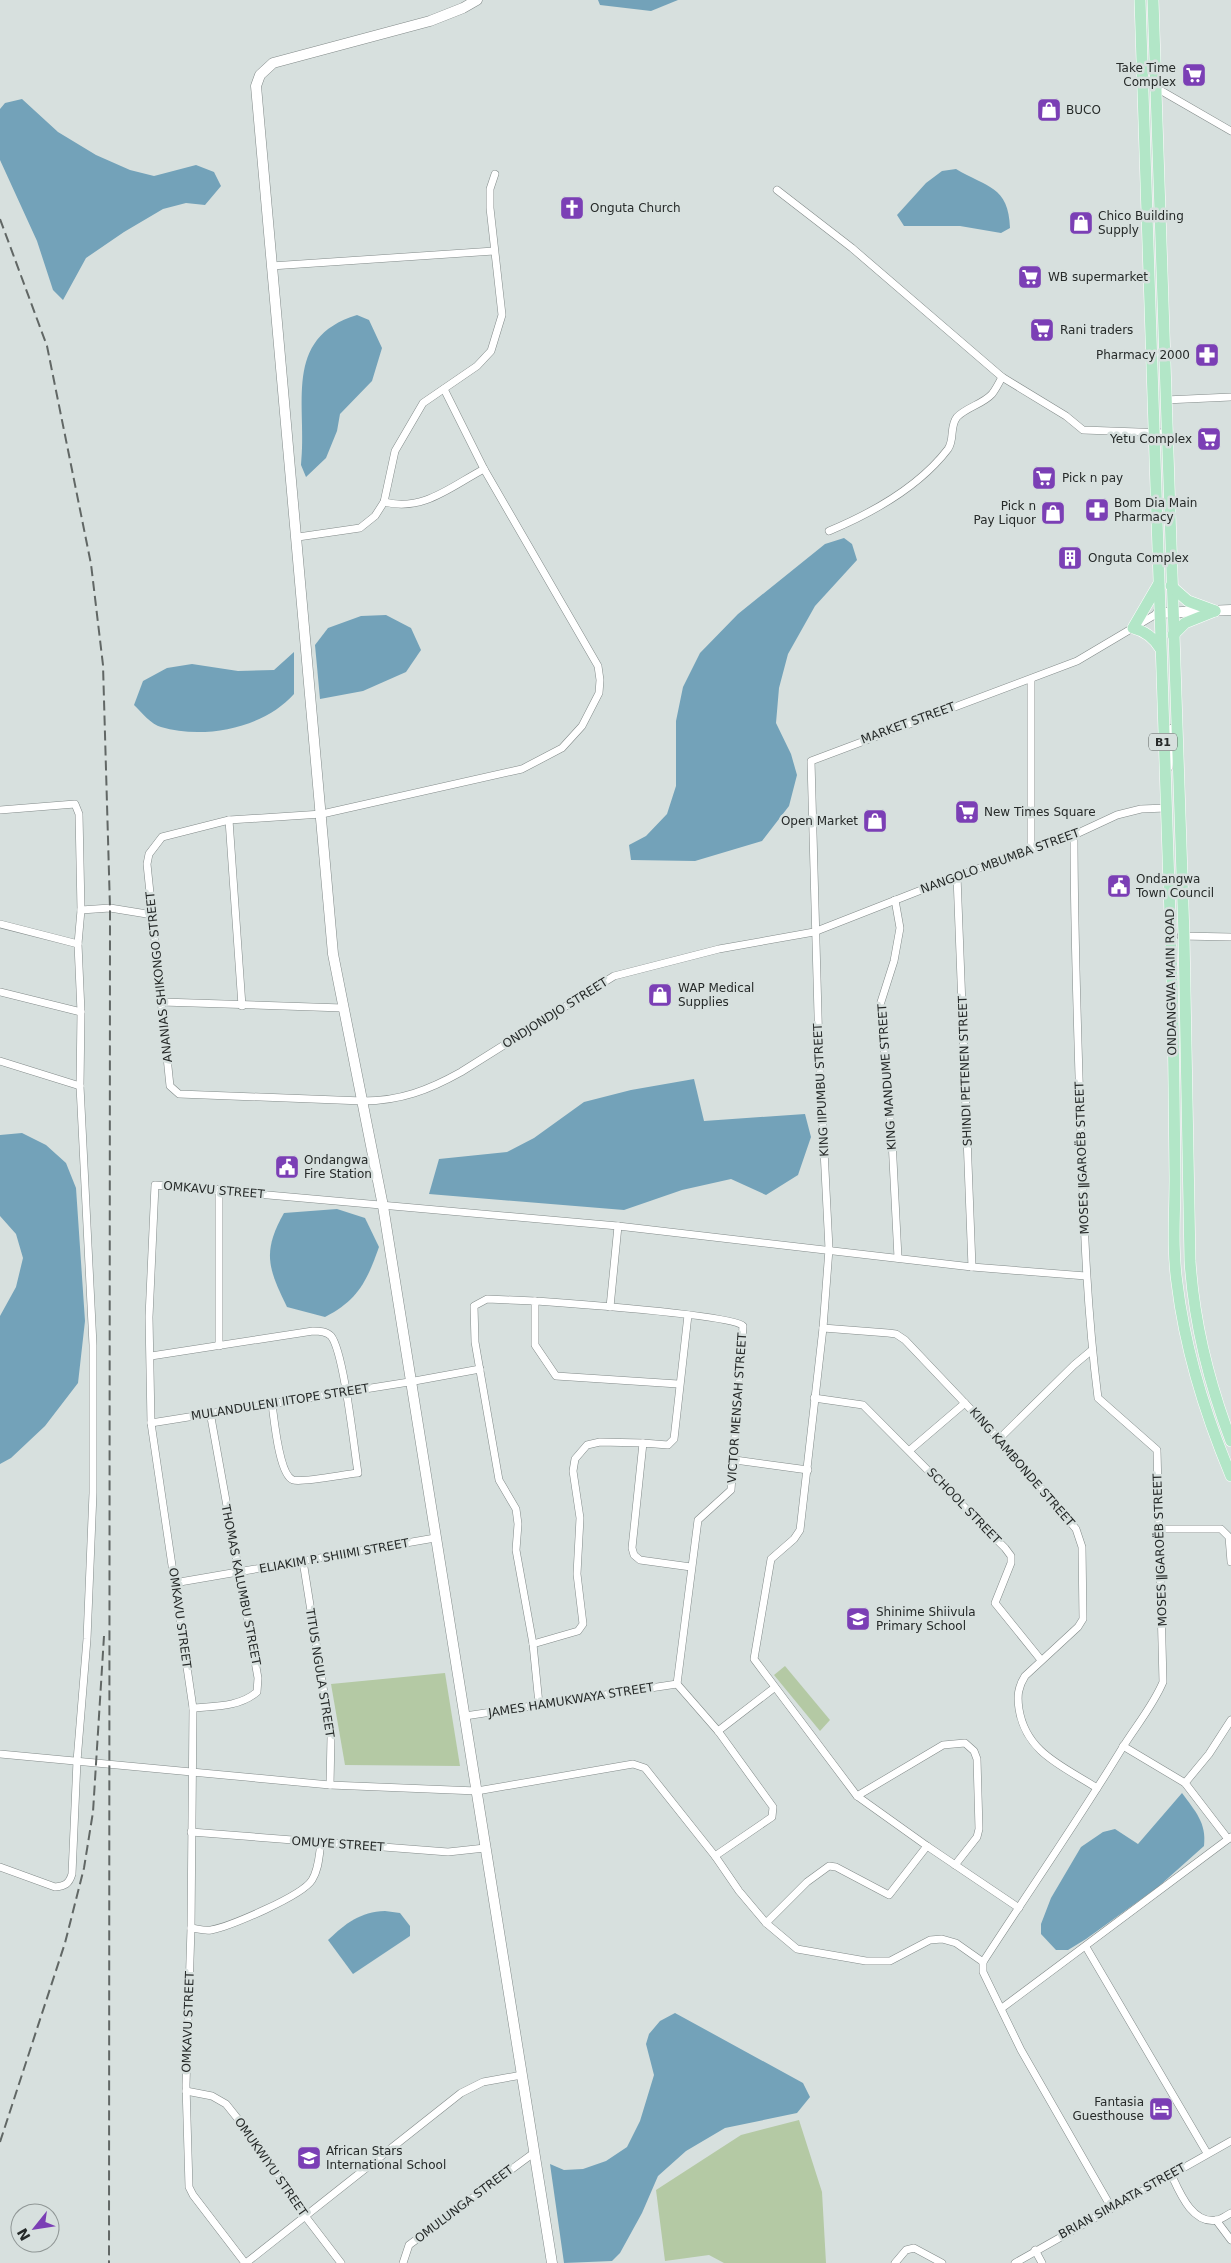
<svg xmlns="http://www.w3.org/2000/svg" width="1231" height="2263" font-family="'DejaVu Sans',sans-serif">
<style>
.green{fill:#b4c9a4}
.water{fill:#73a2b9}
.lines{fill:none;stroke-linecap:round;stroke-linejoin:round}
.street-casing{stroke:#828a89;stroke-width:8}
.secondary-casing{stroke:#828a89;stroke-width:11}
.primary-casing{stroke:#fff;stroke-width:12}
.street{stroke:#fff;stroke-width:7}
.secondary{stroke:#fff;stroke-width:10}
.primary{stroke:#b2e6c7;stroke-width:11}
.rail{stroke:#616765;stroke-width:2;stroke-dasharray:10 5;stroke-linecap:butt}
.labels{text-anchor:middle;stroke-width:5;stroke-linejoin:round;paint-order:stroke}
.shield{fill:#d7e0de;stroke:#5b615f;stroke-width:1}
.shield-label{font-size:11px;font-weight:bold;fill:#262a29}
.poi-label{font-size:12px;fill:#262a29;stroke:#d7e0de;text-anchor:start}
.street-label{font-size:12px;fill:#262a29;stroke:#d7e0de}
</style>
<rect width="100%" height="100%" fill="#d7e0de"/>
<g class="green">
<path d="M785,1666L830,1720L820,1731L774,1675Z"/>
<path d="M445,1673L460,1766L345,1765L331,1684Z"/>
<path d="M799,2120L822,2192L826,2263H724L709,2255L665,2261L656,2190L741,2135Z"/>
</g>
<g class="water">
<path d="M598,0H678L651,11L600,5Z"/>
<path d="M22,99L58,132L96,155L130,170L154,176L196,165L214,172L221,186L205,205L186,203L163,209L124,232L86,258L63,300L53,290L37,241L0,160V109L5,103Z"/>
<path d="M956,169C986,187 1009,186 1010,228L1001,233L960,226H904L897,215L926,183L942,171Z"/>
<path d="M357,315L369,320L382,348L372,381L340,414L337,431L326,458L306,477L301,465C308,406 281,338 357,315Z"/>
<path d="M844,538L852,544L857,560L815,606L788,654L779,688L776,723L791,754L797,775L789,806L762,841L695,861L631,860L629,845L646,836L667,814L676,786V721L683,687L700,653L738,614L825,544Z"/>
<path d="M386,615L411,628L421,650L406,672L363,691L320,699L315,645L328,628L361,616Z"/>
<path d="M294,652V694C264,728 204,740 161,727C152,725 141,712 134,705L143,681L167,668L192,664L238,671L274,670Z"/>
<path d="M694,1079L704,1121L805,1114L811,1137L798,1175L766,1195L731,1179L682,1190L624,1210L429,1194L439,1159L507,1152L534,1138L584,1102L631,1090Z"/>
<path d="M22,1133L46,1145L66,1163L76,1188L85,1321L78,1383L45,1426L11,1458L0,1464V1316L16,1287L23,1258L16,1234L0,1216V1135Z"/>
<path d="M337,1209L365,1218L379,1247C367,1281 358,1300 325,1317L287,1307C268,1268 262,1252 284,1213Z"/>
<path d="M1182,1793C1195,1811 1207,1823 1204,1846L1158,1887L1086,1939L1068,1950H1056L1041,1934V1924L1051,1898L1081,1847L1103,1832L1115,1829L1138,1844Z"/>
<path d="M385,1911L400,1913L410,1926V1936L353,1974L328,1940C346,1923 360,1912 385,1911Z"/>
<path d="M675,2013L803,2083L810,2097L797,2113L725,2128L686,2151L658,2176L642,2213L620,2253L612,2261L564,2263L550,2164L564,2170L583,2169L606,2161L627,2147L640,2121L654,2075L646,2044L649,2034L660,2021Z"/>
</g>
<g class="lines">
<defs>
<g id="street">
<path d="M1153,86L1231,131"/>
<path d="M777,190L852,248L1002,377L1066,416L1083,430L1166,433"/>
<path d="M271,266L494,251"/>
<path d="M444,389L484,469L598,666L600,680L599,693L582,726L562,748L522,769L322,814L229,820L162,837L149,854L147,864L170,1086L179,1094L363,1101C400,1101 429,1090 461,1072L614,976L719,949L814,932L957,876L1074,835L1117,815L1141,809L1166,808V805"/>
<path d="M1165,400L1231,397"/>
<path d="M384,502C423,512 450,487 484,469"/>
<path d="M829,531C872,513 919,487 948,449C955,439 949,427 957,417C967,407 983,404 992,394C996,389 999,383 1002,377"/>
<path d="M298,537L360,528L375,516L384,502L395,451L423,403L477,366L491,351L502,315L490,208V189L495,174"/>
<path d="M1031,680V849"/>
<path d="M1169,767L1172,728"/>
<path d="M0,810L75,804L79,814L81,910L78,944L81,1012L80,1086L93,1345V1493L87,1639L77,1761L72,1874C69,1884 65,1886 55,1887L0,1867"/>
<path d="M229,820L242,1006"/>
<path d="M1074,835C1074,937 1078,1039 1081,1141C1084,1227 1087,1312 1098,1398L1157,1450L1163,1682C1153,1706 1135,1727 1121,1750C1077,1822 1029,1891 983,1962V1972L1021,2050L1111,2207"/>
<path d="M957,876L972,1267"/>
<path d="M895,900L900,928L894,961L880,1005L892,1140L898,1258"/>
<path d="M81,910L110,908L153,915"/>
<path d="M0,924L78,944"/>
<path d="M1181,936L1231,937"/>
<path d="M0,992L81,1012"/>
<path d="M162,1002L343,1008"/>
<path d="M0,1061L80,1086"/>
<path d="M219,1189V1346"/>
<path d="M535,1301C562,1303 733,1315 743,1326L731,1490L698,1520L677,1684"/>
<path d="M610,1307L618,1226"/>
<path d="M688,1315L674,1439L668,1445L643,1443L632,1548L634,1555L640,1560L691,1567"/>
<path d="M823,1328L888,1333L896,1334L905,1340L999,1439L1076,1529L1082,1547L1083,1619L1078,1627L1025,1676C1018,1687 1017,1696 1019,1709C1026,1753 1063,1766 1097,1788"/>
<path d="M151,1356L313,1331C319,1331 326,1331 331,1336C344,1352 354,1448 358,1473C345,1474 303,1483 293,1480C279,1475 274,1418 272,1404"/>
<path d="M814,1398L863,1405L1005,1548L1011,1556V1563L995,1603L1041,1660"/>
<path d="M151,1423L409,1382L480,1369"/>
<path d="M999,1439L1074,1365L1092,1350"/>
<path d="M910,1450L965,1403"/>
<path d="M735,1460L808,1470"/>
<path d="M1159,1529H1221L1229,1537L1231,1562"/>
<path d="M303,1561L331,1737L330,1785"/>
<path d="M174,1583L435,1538"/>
<path d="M533,1644L578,1631L583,1624L577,1574L580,1518L573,1471L575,1459L587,1445L600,1442L643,1443"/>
<path d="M677,1684L718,1731L773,1807L772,1817L715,1856"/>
<path d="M539,1704L533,1644L516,1550L518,1524L516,1509L499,1480L475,1342L474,1306L487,1299L535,1301V1345L556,1376L678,1384"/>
<path d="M193,1708C216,1706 239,1707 257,1692L258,1678L210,1412"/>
<path d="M465,1716L677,1684"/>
<path d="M718,1731L774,1688"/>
<path d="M1123,1746L1185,1783L1228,1839"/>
<path d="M0,1754L330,1785L477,1791L633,1764L645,1768L715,1856L739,1891L766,1923L797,1949L866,1961H890L930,1940L942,1939L956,1943L983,1962"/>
<path d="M1185,1783L1209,1754L1231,1720"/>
<path d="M857,1796L943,1745L965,1743L974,1751L977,1759L979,1829L977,1837L955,1865"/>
<path d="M191,1832L448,1852L485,1848"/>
<path d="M1019,1908L927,1846L857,1796L754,1659L771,1559L794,1539L800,1530L823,1328L829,1249L819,1051L811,761L1077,661L1158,613"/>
<path d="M766,1923L807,1882L829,1866L836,1867L889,1895L927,1846"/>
<path d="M191,1928C198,1929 205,1931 211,1930C231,1926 302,1896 312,1880C319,1869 319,1855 321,1843"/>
<path d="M1086,1947L1207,2153"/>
<path d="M1002,2008L1231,1837"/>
<path d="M186,2091L212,2096L226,2104L258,2144L305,2216L341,2263"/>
<path d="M1171,2174C1179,2191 1192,2225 1217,2220C1222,2219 1227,2215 1231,2213"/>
<path d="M1216,2220L1231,2240"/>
<path d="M1035,2250L1042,2263"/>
<path d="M245,2263L193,2195L189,2187L186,2085L191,1928L193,1708L151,1423L149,1317L155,1185L618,1226L972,1267L1086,1276"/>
<path d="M246,2263L461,2093L483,2082L522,2075"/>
<path d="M403,2263L409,2245L535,2152"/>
<path d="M895,2263L906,2250L914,2248L942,2263"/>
<path d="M1015,2263L1231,2141"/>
</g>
<g id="secondary">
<path d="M477,0L463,8L430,21L273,63L260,75L256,86L333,954L383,1206L552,2263"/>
<path d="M1158,613L1231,610"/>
</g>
<g id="primary">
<path d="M1140,0C1152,316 1159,631 1171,947C1174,1024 1174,1101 1175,1178C1175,1213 1172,1248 1177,1283C1185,1349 1205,1414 1231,1476"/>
<path d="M1153,0L1184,936L1190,1261C1194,1323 1209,1383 1231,1441"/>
<path d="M1158,585L1133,628C1145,631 1153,637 1160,648"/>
<path d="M1171,586L1188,601L1215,611"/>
<path d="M1173,635L1185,623L1215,611"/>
</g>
</defs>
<use href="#street" class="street-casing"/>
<use href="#secondary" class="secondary-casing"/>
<use href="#primary" class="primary-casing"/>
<use href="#street" class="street"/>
<use href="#secondary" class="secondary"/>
<use href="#primary" class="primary"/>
<g class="rail">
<path d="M0,219L47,346L91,564L103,665L110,908L109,2263"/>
<path d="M0,2142L65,1943L84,1868L93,1812L104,1636"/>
</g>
</g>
<defs>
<symbol id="supermarket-square" viewBox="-11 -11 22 22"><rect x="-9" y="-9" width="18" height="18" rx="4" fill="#7b3fb5" stroke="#d7e0de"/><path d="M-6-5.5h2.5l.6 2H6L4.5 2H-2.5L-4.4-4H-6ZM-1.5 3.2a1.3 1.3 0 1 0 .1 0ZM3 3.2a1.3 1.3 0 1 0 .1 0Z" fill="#fff"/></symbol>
<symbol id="shop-square" viewBox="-11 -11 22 22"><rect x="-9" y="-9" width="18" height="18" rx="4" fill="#7b3fb5" stroke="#d7e0de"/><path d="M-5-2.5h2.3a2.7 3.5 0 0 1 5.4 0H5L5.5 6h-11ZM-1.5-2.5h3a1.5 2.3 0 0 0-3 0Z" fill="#fff"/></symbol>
<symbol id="church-square" viewBox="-11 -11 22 22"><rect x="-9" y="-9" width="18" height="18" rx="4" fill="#7b3fb5" stroke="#d7e0de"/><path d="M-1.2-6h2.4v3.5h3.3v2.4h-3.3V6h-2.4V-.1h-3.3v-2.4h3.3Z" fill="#fff"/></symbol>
<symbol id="pharmacy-square" viewBox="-11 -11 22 22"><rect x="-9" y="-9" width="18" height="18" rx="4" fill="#7b3fb5" stroke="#d7e0de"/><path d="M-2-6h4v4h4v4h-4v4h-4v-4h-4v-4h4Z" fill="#fff"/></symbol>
<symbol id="building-square" viewBox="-11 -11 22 22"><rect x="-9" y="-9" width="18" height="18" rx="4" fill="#7b3fb5" stroke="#d7e0de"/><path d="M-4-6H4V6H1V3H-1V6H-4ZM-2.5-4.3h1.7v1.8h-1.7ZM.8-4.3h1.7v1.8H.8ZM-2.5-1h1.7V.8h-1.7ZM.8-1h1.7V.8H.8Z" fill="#fff"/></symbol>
<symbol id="civic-square" viewBox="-11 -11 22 22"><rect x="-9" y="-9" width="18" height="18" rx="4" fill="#7b3fb5" stroke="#d7e0de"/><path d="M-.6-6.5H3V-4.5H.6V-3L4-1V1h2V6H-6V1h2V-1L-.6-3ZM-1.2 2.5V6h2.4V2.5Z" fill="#fff"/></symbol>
<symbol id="school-square" viewBox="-11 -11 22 22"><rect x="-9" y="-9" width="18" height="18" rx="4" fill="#7b3fb5" stroke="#d7e0de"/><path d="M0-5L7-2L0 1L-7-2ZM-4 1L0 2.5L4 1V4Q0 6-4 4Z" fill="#fff"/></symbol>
<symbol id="hotel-square" viewBox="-11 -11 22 22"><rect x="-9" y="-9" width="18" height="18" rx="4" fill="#7b3fb5" stroke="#d7e0de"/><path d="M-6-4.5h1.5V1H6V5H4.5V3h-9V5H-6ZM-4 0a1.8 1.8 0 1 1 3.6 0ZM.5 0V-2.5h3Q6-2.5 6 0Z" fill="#fff"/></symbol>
</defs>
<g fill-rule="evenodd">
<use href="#supermarket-square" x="1180" y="61" width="28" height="28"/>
<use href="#shop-square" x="1035" y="96" width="28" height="28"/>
<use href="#church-square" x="558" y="194" width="28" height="28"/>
<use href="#shop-square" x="1067" y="209" width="28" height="28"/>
<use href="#supermarket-square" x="1016" y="263" width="28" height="28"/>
<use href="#supermarket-square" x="1028" y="316" width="28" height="28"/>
<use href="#pharmacy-square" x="1193" y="341" width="28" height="28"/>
<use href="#supermarket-square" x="1195" y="425" width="28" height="28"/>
<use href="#supermarket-square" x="1030" y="464" width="28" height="28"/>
<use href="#pharmacy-square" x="1083" y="496" width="28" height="28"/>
<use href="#shop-square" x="1039" y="499" width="28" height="28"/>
<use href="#building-square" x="1056" y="544" width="28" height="28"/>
<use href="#supermarket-square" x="953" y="798" width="28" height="28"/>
<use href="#shop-square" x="861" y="807" width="28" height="28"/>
<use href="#civic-square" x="1105" y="872" width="28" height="28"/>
<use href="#shop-square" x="646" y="981" width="28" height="28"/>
<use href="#civic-square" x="273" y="1153" width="28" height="28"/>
<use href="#school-square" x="844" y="1605" width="28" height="28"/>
<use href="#hotel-square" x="1147" y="2095" width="28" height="28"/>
<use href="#school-square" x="295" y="2144" width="28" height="28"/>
</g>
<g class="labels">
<rect class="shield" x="1149" y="733.5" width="28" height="17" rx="4"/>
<g class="shield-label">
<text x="1163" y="746">B1</text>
</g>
<g class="poi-label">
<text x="1176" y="72" text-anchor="end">Take Time<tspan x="1176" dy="14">Complex</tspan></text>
<text x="1066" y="114">BUCO</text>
<text x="590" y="212">Onguta Church</text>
<text x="1098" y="220">Chico Building<tspan x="1098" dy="14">Supply</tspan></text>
<text x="1048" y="281">WB supermarket</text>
<text x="1060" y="334">Rani traders</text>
<text x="1190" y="359" text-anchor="end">Pharmacy 2000</text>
<text x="1192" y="443" text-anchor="end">Yetu Complex</text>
<text x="1062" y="482">Pick n pay</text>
<text x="1114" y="507">Bom Dia Main<tspan x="1114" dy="14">Pharmacy</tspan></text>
<text x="1036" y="510" text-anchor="end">Pick n<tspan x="1036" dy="14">Pay Liquor</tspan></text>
<text x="1088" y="562">Onguta Complex</text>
<text x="984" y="816">New Times Square</text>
<text x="858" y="825" text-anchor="end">Open Market</text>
<text x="1136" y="883">Ondangwa<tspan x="1136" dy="14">Town Council</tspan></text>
<text x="678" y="992">WAP Medical<tspan x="678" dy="14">Supplies</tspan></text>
<text x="304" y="1164">Ondangwa<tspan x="304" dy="14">Fire Station</tspan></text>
<text x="876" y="1616">Shinime Shiivula<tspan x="876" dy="14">Primary School</tspan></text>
<text x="1144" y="2106" text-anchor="end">Fantasia<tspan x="1144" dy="14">Guesthouse</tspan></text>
<text x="326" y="2155">African Stars<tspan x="326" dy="14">International School</tspan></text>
</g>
<g class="street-label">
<text transform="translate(908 723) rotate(-20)" y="4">MARKET STREET</text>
<text transform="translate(1000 861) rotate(-20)" y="4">NANGOLO MBUMBA STREET</text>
<text transform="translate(159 977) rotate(-96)" y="4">ANANIAS SHIKONGO STREET</text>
<text transform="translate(1171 982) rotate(-91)" y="4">ONDANGWA MAIN ROAD</text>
<text transform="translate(555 1013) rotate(-32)" y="4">ONDJONDJO STREET</text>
<text transform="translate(965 1071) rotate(-92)" y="4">SHINDI PETENEN STREET</text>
<text transform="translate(887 1077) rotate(-94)" y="4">KING MANDUME STREET</text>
<text transform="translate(821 1090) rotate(-93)" y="4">KING IIPUMBU STREET</text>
<text transform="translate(1082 1158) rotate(-92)" y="4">MOSES ǁGAROËB STREET</text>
<text transform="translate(214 1190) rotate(5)" y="4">OMKAVU STREET</text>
<text transform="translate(280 1402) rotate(-9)" y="4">MULANDULENI IITOPE STREET</text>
<text transform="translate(737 1408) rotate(-86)" y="4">VICTOR MENSAH STREET</text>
<text transform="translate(1022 1467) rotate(49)" y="4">KING KAMBONDE STREET</text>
<text transform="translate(964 1506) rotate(46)" y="4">SCHOOL STREET</text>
<text transform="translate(1160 1550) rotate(-92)" y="4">MOSES ǁGAROËB STREET</text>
<text transform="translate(334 1556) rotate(-10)" y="4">ELIAKIM P. SHIIMI STREET</text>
<text transform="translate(241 1585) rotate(79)" y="4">THOMAS KALUMBU STREET</text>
<text transform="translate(180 1618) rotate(82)" y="4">OMKAVU STREET</text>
<text transform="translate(320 1673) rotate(81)" y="4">TITUS NGULA STREET</text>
<text transform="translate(571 1700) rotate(-9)" y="4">JAMES HAMUKWAYA STREET</text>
<text transform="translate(338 1844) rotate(4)" y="4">OMUYE STREET</text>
<text transform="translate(188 2022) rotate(-88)" y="4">OMKAVU STREET</text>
<text transform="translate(271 2167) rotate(55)" y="4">OMUKWIYU STREET</text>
<text transform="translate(1122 2201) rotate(-29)" y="4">BRIAN SIMAATA STREET</text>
<text transform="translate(464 2204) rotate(-37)" y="4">OMULUNGA STREET</text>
</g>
</g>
<g transform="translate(35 2228) rotate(240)"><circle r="24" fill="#d7e0de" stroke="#909796"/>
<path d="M0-4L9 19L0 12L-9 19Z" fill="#7b3fb5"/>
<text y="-8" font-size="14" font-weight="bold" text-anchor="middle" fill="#262a29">N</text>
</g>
</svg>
